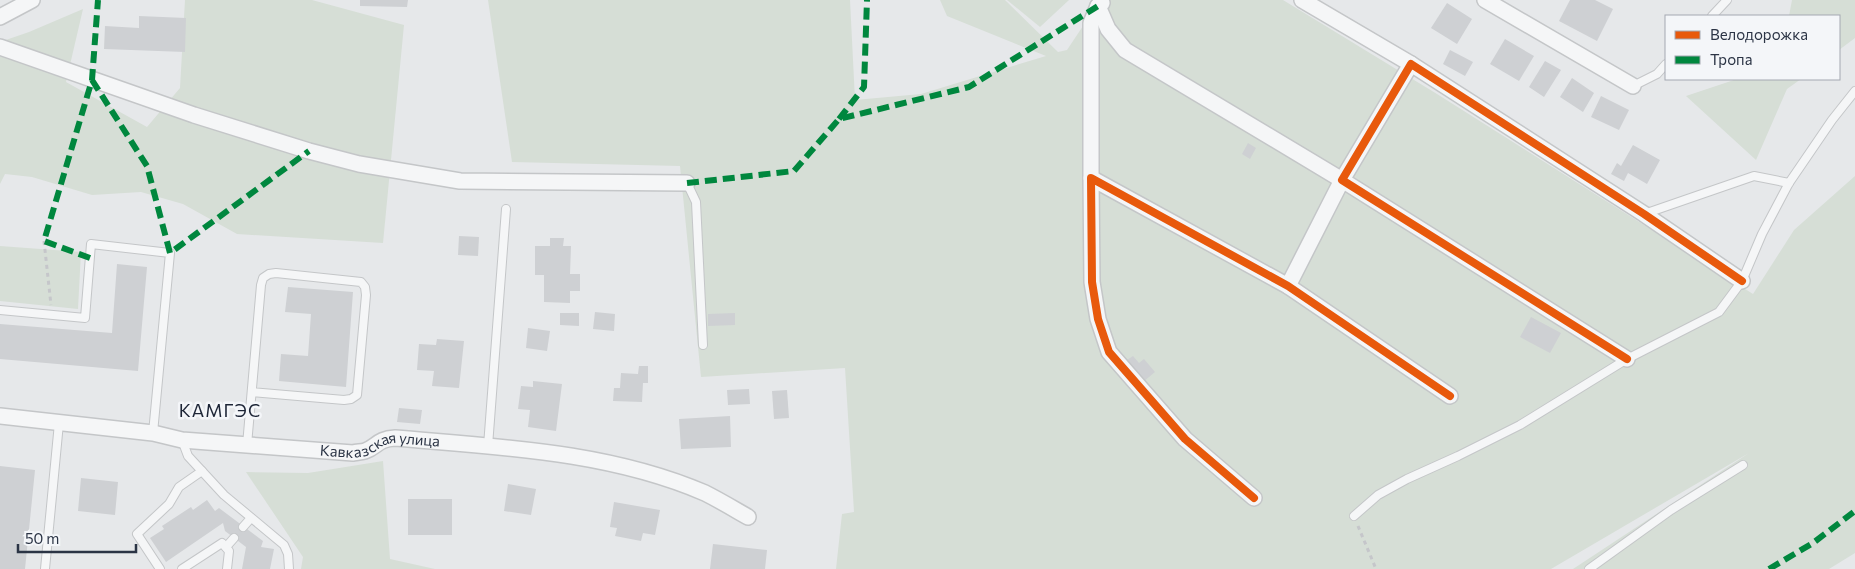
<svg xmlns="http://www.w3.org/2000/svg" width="1855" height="569" font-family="Commissioner,sans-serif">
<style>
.green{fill:#d6ded6}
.building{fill:#ced0d3}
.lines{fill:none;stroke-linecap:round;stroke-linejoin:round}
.lane-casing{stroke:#c4c6c8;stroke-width:10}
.street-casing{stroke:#c4c6c8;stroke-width:18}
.path{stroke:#c5c6ca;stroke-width:3;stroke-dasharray:4 4;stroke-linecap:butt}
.lane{stroke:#f5f6f7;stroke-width:8}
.street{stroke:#f5f6f7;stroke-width:15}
.quiet{stroke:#00873e;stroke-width:6;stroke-dasharray:12 6;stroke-linecap:butt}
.cycleway-casing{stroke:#f4f6f9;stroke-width:11}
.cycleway{stroke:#e8590c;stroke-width:8}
.labels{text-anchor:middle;stroke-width:5;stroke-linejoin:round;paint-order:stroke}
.street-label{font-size:15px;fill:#2b3445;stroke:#f4f6f9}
.quarter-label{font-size:18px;letter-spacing:1px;fill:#1d2536;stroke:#f4f6f9}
</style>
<rect width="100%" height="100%" fill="#e6e8ea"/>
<g class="green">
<path d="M185,0H312L404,25L383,243L237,234L183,204L141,192L92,195L32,177L5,174L0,184V42L29,32L83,9L66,82L147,127L180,88Z"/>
<path d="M488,0H850L855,100L921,94L1046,56L947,16L940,0H1005L1058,52L1067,50L1093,11L1106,0H1283L1437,94L1753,294L1794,230L1855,176V553L1829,569H1573L1749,453L1551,569H836L842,514L854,512L845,368L701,377L680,166L512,162Z"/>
<path d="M1007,0H1069L1040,27Z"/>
<path d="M1792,0H1855V38L1839,50V16H1789Z"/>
<path d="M1737,79H1801L1787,89L1756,160L1686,96Z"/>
<path d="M0,246L81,252L78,309L0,301Z"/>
<path d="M383,461L390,559L435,569H301L303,557L246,472L308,473Z"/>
</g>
<g class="building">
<path d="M360,0H408L407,7L360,6Z"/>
<path d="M1570,0H1595L1613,9L1597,41L1559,21Z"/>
<path d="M1447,3L1472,19L1457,44L1431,28Z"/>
<path d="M139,16L186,18L185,52L104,49L105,26L139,28Z"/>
<path d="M1505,39L1534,56L1519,81L1490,64Z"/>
<path d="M1450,50L1473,62L1465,76L1443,64Z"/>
<path d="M1545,61L1561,70L1544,97L1529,87Z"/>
<path d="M1572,78L1594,93L1583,112L1560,97Z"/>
<path d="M1601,96L1629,110L1619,130L1591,117Z"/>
<path d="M1248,143L1256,148L1250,159L1242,154Z"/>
<path d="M1633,145L1660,160L1647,184L1628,173L1624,181L1611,174L1617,163L1621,166Z"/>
<path d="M459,236L479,237L478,256L458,255Z"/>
<path d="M550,238H564L563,246H571L570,274H580V291H570V303L544,302V275H535V246H550Z"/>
<path d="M117,264L147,267L138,371L0,359V324L112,333Z"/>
<path d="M288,287L353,292L346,387L279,381L281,354L308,356L311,314L285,312Z"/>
<path d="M595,312L615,314L614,331L593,329Z"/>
<path d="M560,313H579V326L560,325Z"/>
<path d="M735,313V325L708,326V314Z"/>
<path d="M1531,317L1561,333L1550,353L1520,337Z"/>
<path d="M528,328L550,331L547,351L526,348Z"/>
<path d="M437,339L464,341L459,388L432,386L434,371L417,370L419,344L436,345Z"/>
<path d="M1133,356L1139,363L1144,359L1155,372L1143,382L1131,370L1134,368L1127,360Z"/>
<path d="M639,366H648V383H643L642,402L613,401L614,388H620L621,373L638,374Z"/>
<path d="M533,381L562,384L556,431L528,427L530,410L518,409L521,386L533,387Z"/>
<path d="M749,389L750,404L728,405L727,390Z"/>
<path d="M787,390L789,418L774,419L772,391Z"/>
<path d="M399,408L422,410L420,424L397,422Z"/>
<path d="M730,416L731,447L681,449L679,419Z"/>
<path d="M0,466L35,470L25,569H0Z"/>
<path d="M81,478L118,482L115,515L78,511Z"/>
<path d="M508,484L536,489L531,515L504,511Z"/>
<rect x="408" y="499" width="44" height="36"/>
<path d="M207,500L215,511L219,508L263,541L261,547L274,549L270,569H242L246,547L225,531L223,523L166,562L150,538L164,529L162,526L191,507L193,510Z"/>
<path d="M614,502L660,510L655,535L643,533L641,541L615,536L617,528L610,527Z"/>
<path d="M713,544L767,550L765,569H710Z"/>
</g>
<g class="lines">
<defs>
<g id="lane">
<path d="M1712,16L1727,0"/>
<path d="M1633,86L1657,74L1666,64"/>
<path d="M687,183L696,202L703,345"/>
<path d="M1644,214L1754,176L1789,183"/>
<path d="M0,310L85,318L91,244L170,253L153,433"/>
<path d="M182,440L188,456L224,495L284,545L288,554L289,569"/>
<path d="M247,445L261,285L263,278L269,274L276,273L361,282L365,287L366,295L357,395L351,399L344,400L252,392"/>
<path d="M488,446L506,209"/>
<path d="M1354,516L1378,495L1407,479L1458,456L1520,425L1627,359L1719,312L1742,281L1762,234L1789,183L1832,120L1855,91"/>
<path d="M243,527L251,518"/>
<path d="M226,547L234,538"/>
<path d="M45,569L59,423"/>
<path d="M160,569L137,534L169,504L179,487L202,471"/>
<path d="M182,569L222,543L229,551L227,569"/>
<path d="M1589,569L1671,510L1743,465"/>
</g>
<g id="street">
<path d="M1302,0L1411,64"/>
<path d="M1485,0L1633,86"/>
<path d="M1098,6L1108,29L1125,50L1342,180L1288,286"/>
<path d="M0,17L32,0"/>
<path d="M0,47L194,115L309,151L359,164L460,181L687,183"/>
<path d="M1091,178V23L1098,6L1102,3"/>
<path d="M1627,359L1342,180L1411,64L1644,214L1742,281"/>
<path id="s1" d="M0,416L153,433L182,440L353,453C357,452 362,452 365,451C377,447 377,439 395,438C498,447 608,451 705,493C719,500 734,509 748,517"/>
<path d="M1254,498L1185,439L1109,352L1098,319L1092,282L1091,178L1288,286L1450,396"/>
</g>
</defs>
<use href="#lane" class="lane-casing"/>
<use href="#street" class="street-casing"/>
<g class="path">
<path d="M44,241L51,305"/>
<path d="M1358,526L1376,569"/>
</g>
<use href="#lane" class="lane"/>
<use href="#street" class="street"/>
<g class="quiet">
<path d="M92,80L147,166L170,253L309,151"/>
<path d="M839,119L864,87L867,0"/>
<path d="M687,183L794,171L839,119L969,87L1098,6"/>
<path d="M90,258L44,241L92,80L98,0"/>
<path d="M1769,569L1813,543L1855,511"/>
</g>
<defs>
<g id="cycleway">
<path d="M1627,359L1342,180L1411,64L1644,214L1742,281"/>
<path d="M1254,498L1185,439L1109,352L1098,319L1092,282L1091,178L1288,286L1450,396"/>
</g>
</defs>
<use href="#cycleway" class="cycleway-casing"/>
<use href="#cycleway" class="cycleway"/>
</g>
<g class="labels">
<g class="street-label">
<text dy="5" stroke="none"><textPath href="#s1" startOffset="384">Кавказская улица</textPath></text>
</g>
<g class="quarter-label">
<text x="220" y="417">КАМГЭС</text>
</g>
</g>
<rect x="1665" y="15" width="175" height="65" fill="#f4f6f9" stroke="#a4a8b1"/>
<rect x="1675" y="31" width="25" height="8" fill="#e8590c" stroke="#a4a8b1"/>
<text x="1710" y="40" font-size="15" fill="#2b3445">Велодорожка</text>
<rect x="1675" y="56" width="25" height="8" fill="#00873e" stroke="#a4a8b1"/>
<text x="1710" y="65" font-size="15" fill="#2b3445">Тропа</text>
<path d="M18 544v8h118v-8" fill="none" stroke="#2b3445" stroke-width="2.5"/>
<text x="25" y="544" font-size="15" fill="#2b3445" stroke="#f4f6f9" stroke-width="4" paint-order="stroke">50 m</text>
</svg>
